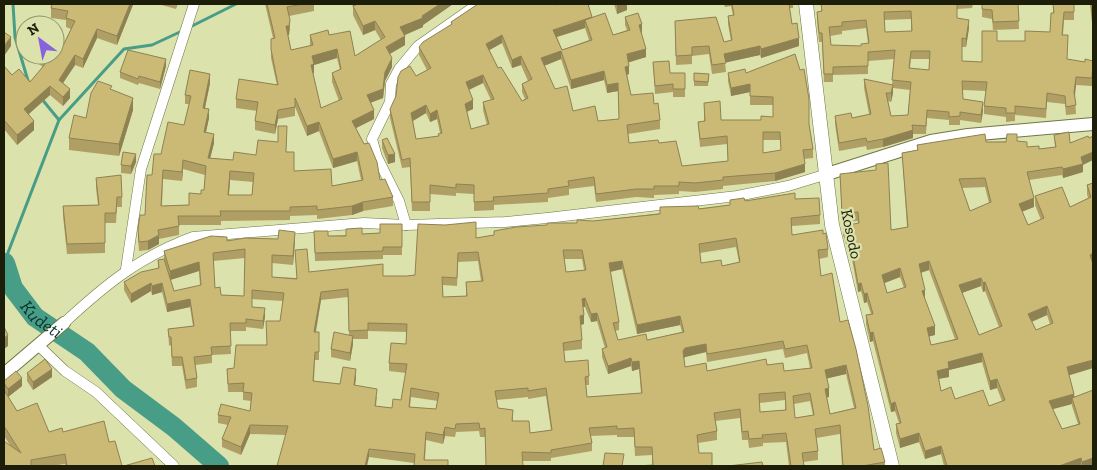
<svg xmlns="http://www.w3.org/2000/svg" width="1097" height="470" font-family="'Zilla Slab',serif">
<style>
.lines{fill:none;stroke-linecap:round;stroke-linejoin:round}
.stream{stroke:#489d87;stroke-width:3}
.river{stroke:#489d87;stroke-width:20}
.minor-casing{stroke:#707744;stroke-width:11}
.tertiary-casing{stroke:#707744;stroke-width:14}
.secondary-casing{stroke:#707744;stroke-width:15}
.minor{stroke:#fff;stroke-width:10}
.tertiary{stroke:#fff;stroke-width:12}
.secondary{stroke:#fff;stroke-width:14}
.wall{fill:#af9f65;fill-rule:evenodd}
.shaded-wall{fill:#8e8253}
.building{fill:#cbb976;stroke:#8e8253;fill-rule:evenodd}
.labels{text-anchor:middle;stroke-width:4.5;stroke-linejoin:round;paint-order:stroke}
.street-label{font-size:16px;fill:#1c1e09;stroke:#dbe2ac}
.water-label{font-size:18px;font-style:italic;fill:#0a3229;stroke:#dbe2ac}
</style>
<rect width="100%" height="100%" fill="#dbe2ac"/>
<g class="lines">
<g class="stream">
<path d="M13,4L15,37L29,84"/>
<path d="M190,27L236,4"/>
<path d="M41,98L59,120"/>
<path d="M4,263L59,120L124,49L152,45L182,31"/>
</g>
<path class="river" id="s1" d="M5,263L13,288L35,317L87,352L123,389L174,427L219,466"/>
<defs>
<g id="minor">
<path d="M406,225L399,201L377,157L372,139L390,102L391,84L399,69L418,46L478,4"/>
<path d="M126,269L141,169L194,4"/>
<path d="M64,323C105,285 139,257 193,237L364,223L406,225L505,222L547,218L737,196L788,186L824,175"/>
<path d="M38,345L65,371L96,392L174,466"/>
</g>
<g id="tertiary">
<path d="M824,175L931,141L968,135L1093,124"/>
<path d="M4,374L64,323"/>
</g>
<path id="secondary" d="M806,4L832,225L892,466"/>
</defs>
<use href="#minor" class="minor-casing"/>
<use href="#tertiary" class="tertiary-casing"/>
<use href="#secondary" class="secondary-casing"/>
<use href="#minor" class="minor"/>
<use href="#tertiary" class="tertiary"/>
<use href="#secondary" class="secondary"/>
</g>
<g class="wall">
<path d="M133,4L117,45L97,38L83,68L75,65L63,83L70,98L63,106L50,95L29,114L34,130L17,145L4,129V66L12,75L30,82L42,69V66L29,58V55H55L61,50L71,29L66,27V20L51,18V8Z"/>
<path d="M158,4H178L176,9Z"/>
<path d="M265,4H314V11L289,16L290,29L289,35H288L291,50L310,46V35H329L355,56L381,40L375,30L363,35L353,15V7L352,4H453L423,25V27L405,35V45L390,54L392,67L385,81L383,98L370,103L374,119L356,128L380,180L393,197V206L363,211L352,215L317,219V215L290,216V220L221,221V225H179V235L159,239V244L148,250L139,251L138,238V229L145,215L152,175L161,154L184,125L189,104H185V95L210,83L205,108L209,118L206,132L214,143L210,158L233,160L256,155L287,152L294,171L332,186L361,180L357,161L333,168L319,131L307,136L295,107V116L278,119L275,134L255,130V121L257,111L236,108V99L277,85L271,58V39L273,38ZM337,58L340,70L332,73V82L339,101L321,108L313,74L314,73V65ZM183,169L205,175L204,190L189,205L162,206L163,179L182,181ZM230,180L253,182L252,195H229Z"/>
<path d="M559,4H589H588L592,17L613,35L627,30L625,25V17L642,33H641L646,57L628,62L629,74L627,75L631,95L654,104L660,120V129L628,134L629,143H659L682,166L728,161L727,144L700,147L698,122L704,121V103L721,120H761L773,117V105H750V92L731,96L728,81V73H746L809,124L813,149V158L804,159L805,172L775,181L723,186V189L695,192L679,191V194L654,195V198L636,197L596,202L594,186L569,189V195L548,198V202L494,205V210L474,211V194L456,193V196L430,194V211H412L410,167L402,168L390,118V109L416,76L427,70L419,55V47L451,25V22ZM585,28L589,40L562,50L557,37ZM502,43L512,68L521,65L528,81L522,84V92L525,99L522,101L498,68L489,50ZM561,59L571,89L604,80L607,93L618,91L619,119L598,121L573,111L555,89L544,66ZM483,83L491,100L483,102V110L487,125L471,129L467,112L473,109L469,90ZM426,113L430,122L437,119L440,133L438,136L416,139L413,121ZM763,140H780L781,150L763,153Z"/>
<path d="M614,4H627V10L617,14Z"/>
<path d="M724,4H793V8H789L792,24L799,46L761,58L760,55L725,62L726,72L712,74L709,54L692,56V64L676,65L675,21L724,42L731,41L728,24V16L733,15L731,6L725,7Z"/>
<path d="M821,4H973L972,8L957,9V18L969,28L966,47H962V61L982,62L997,41H1025L1050,32L1053,13V4H1074V20H1064L1063,35L1067,59L1085,62L1093,61L1092,86L1076,85L1075,97L1076,114L1066,115L1065,104L1047,102L1046,118L1015,115V121L1006,122V117L984,114V106L986,91L963,90V99L983,111L981,123L960,120V125H949V120L927,118L926,134H913V138L883,147L867,150L866,146L839,151L835,124V116L852,118L869,114L864,88V79L892,85L894,59L868,61V74L833,75V82H824L822,42H819L817,20V12L821,11ZM911,19V31L885,32L884,20ZM866,28L868,43L861,46L831,45L830,36L842,34V31ZM911,59H930L929,70L910,68ZM893,88L910,90L908,115L891,116L888,101L891,102L893,93Z"/>
<path d="M982,4H1018L1019,29L993,30L992,19L982,17Z"/>
<path d="M1090,4H1093V33Z"/>
<path d="M653,62L670,73H685V97H673V92L655,94Z"/>
<path d="M166,66L160,89L139,83L138,85L120,78V72Z"/>
<path d="M694,73L709,74L708,86H694Z"/>
<path d="M112,90L133,110L119,156L69,150V138L86,118Z"/>
<path d="M1054,135L1070,143L1083,165V172L1063,178L1062,175L1029,180L1034,207L1022,211L1028,225L1041,220L1035,205V196L1070,207L1088,198L1087,194V185L1093,183V368L1069,375L1093,466H944L941,454L925,459L919,442L900,448L896,433V424L899,423L895,411L891,412L873,341L870,342L866,324V315L871,314L867,302L864,303L861,291L858,292L849,243L846,244L843,235V226L858,224V221L842,222L840,174L876,171V164L891,230L907,227L902,153L917,150V145L986,142L1017,141L1027,147L1039,149L1055,147ZM985,187L989,203L970,211L962,188ZM929,270L955,339L931,345L929,336L935,335L925,299L921,273ZM900,277L904,288L887,293L884,283ZM981,286L983,292L985,291L999,327L979,335L962,293ZM1047,315L1050,324L1036,330L1032,322ZM982,362L990,390L997,388L1002,401L989,406L955,399L941,391L939,379L949,377V370ZM1072,404V406L1078,424L1062,429L1053,409Z"/>
<path d="M382,140L395,162L388,164L382,148Z"/>
<path d="M136,162L131,174L121,173V165Z"/>
<path d="M96,178L122,197V207H117L116,223H105V253L67,254L63,216V206L98,205L96,188Z"/>
<path d="M795,199L820,215V224L792,226V235L823,234L828,249V257L819,259L821,276L840,322L874,450L885,462V466H842L840,434L816,438L818,451V460L803,462L804,466H789L786,442L763,443V446L749,448L748,440H742L740,418L715,421L717,431V440L698,443L652,465V455L635,456L634,437H617V435L590,436L592,443V451L551,458V461H523L485,437H480L479,431L456,432L455,437L445,436L443,444L426,440L425,460L414,463L369,457L285,435L250,434L241,455L222,447V439L228,425L218,423V415L250,411L251,401L243,400V392H228L227,369L234,368L266,345L280,321L283,301L252,299V307L265,317L263,329L246,327V331H230L231,354L212,355V363L195,365L197,378V387L186,389L182,366H172L171,345L169,346L168,329L193,326L190,307L167,312L162,292L152,295L151,291L131,303L124,290V282L158,268V260L164,259V251L227,241L295,240L293,265L272,263V277L297,278L295,250L309,272L383,276H407L415,275L476,238L494,235V231L577,223L730,205V200L745,201ZM736,247L739,262L722,266L701,263L700,253ZM245,258L244,296L221,295L215,288L213,261ZM564,259H582L584,270L566,272ZM478,261L481,281L466,282V296L443,297V285L457,286L458,262ZM622,269L637,334L680,325L682,332L647,340H618L615,331L619,330V322L610,272ZM199,271L200,286L174,291L170,280ZM348,297L349,335L331,349V357L350,361L353,344V339H368V331L407,332L406,344L389,363V371L406,373L401,400L392,408L376,406L377,397L355,385L356,377L340,384L314,381L315,360H319V332H316L321,300ZM583,307H585L591,322L597,321L605,348L602,349V357L608,374L631,366L632,371L639,369L641,393L587,397L586,385H589V376L565,362L564,351L582,349V340L581,325L584,324ZM783,349L785,358L807,353L810,368L784,371L767,365L707,371L685,367L684,358L685,357L706,352L707,362ZM846,374L854,408L830,414L826,397H829L827,378ZM546,396L551,430L530,433L513,421V418L498,408L496,400L528,397V399ZM411,397L438,401L436,409L410,407ZM785,400V410L760,412L759,403ZM810,401L813,415L795,418L794,404Z"/>
<path d="M402,224V255H383V259L315,261L314,231L328,236L380,233Z"/>
<path d="M27,373L52,377L33,390L27,381Z"/>
<path d="M4,381L22,386L8,397L17,411L49,432H63L109,442L122,466H65V464L51,466H4L10,445L4,436Z"/>
</g>
<g class="shaded-wall">
<path d="M130,4H133V5L117,45V36Z"/>
<path d="M440,4H453L423,25V27L400,37V27L422,16Z"/>
<path d="M621,4H627V10L617,14V5Z"/>
<path d="M290,20L289,35H286V26Z"/>
<path d="M585,20V28L553,38V30Z"/>
<path d="M969,20V28L966,47V39Z"/>
<path d="M375,21V30L363,35V26Z"/>
<path d="M642,24V33L639,34V25Z"/>
<path d="M97,29V38L83,68V59Z"/>
<path d="M502,35V43L486,52V44Z"/>
<path d="M405,36V45L386,56V47Z"/>
<path d="M11,37V46L4,56V46Z"/>
<path d="M799,38V46L761,58V49Z"/>
<path d="M760,46V55L724,63V54Z"/>
<path d="M337,49V58L314,65V73L311,74V65L312,56Z"/>
<path d="M646,49V57L627,63V54Z"/>
<path d="M561,51V59L541,67V58Z"/>
<path d="M75,55V65L59,89V80Z"/>
<path d="M521,56V65L512,68V60Z"/>
<path d="M392,58V67L385,81L383,98L367,104V95L385,72Z"/>
<path d="M166,59V66L160,89V82Z"/>
<path d="M629,66V74L625,75V67Z"/>
<path d="M604,71V80L571,89V80Z"/>
<path d="M210,74V83L203,117V108Z"/>
<path d="M483,75V83L466,91V82Z"/>
<path d="M1076,77V85L1074,100V92Z"/>
<path d="M618,83V91L607,93V85Z"/>
<path d="M750,84V92L731,96V88Z"/>
<path d="M893,85V93L891,102V93Z"/>
<path d="M50,86V95L24,118V109Z"/>
<path d="M70,89V98L63,106V97Z"/>
<path d="M133,98V110L119,156V144Z"/>
<path d="M473,100V109L465,112V104Z"/>
<path d="M983,102V111L981,123V115Z"/>
<path d="M426,105V113L411,122V113Z"/>
<path d="M209,109V118L204,141V132Z"/>
<path d="M278,110V119L275,134V125Z"/>
<path d="M374,110V119L352,130V121Z"/>
<path d="M437,110V119L430,122V114Z"/>
<path d="M34,121V130L17,145V135Z"/>
<path d="M319,122V131L307,136V126Z"/>
<path d="M913,130V138L883,147V139Z"/>
<path d="M214,134V143L208,167V158Z"/>
<path d="M357,152V161L333,168V159Z"/>
<path d="M1093,152V160L1083,165V172L1063,178V169L1081,157Z"/>
<path d="M136,154V162L131,174V166Z"/>
<path d="M395,154V162L388,164V155Z"/>
<path d="M183,160V169L182,181V172Z"/>
<path d="M805,164V172L775,181V173Z"/>
<path d="M230,171V180L228,204V195Z"/>
<path d="M1034,198V207L1019,213V204Z"/>
<path d="M363,202V211L352,215V206Z"/>
<path d="M295,232V240L293,265V256Z"/>
<path d="M159,235V244L148,250V241Z"/>
<path d="M1093,253V262L1090,264V255Z"/>
<path d="M622,261V269L609,272V263Z"/>
<path d="M929,261V270L919,273V264Z"/>
<path d="M199,262V271L170,280V271Z"/>
<path d="M900,268V277L882,284V275Z"/>
<path d="M981,278V286L959,294V285Z"/>
<path d="M985,282V291L983,292V283Z"/>
<path d="M151,283V291L131,303V294Z"/>
<path d="M162,283V292L152,295V286Z"/>
<path d="M861,283V291L858,292V284Z"/>
<path d="M925,290V299L922,300V291Z"/>
<path d="M321,292V300L314,340V332Z"/>
<path d="M867,293V302L864,303V294Z"/>
<path d="M585,298V307H582V299Z"/>
<path d="M190,299V307L167,312V304Z"/>
<path d="M1047,306V315L1028,323V314Z"/>
<path d="M265,308V317L263,329V321Z"/>
<path d="M597,313V321L591,322V314Z"/>
<path d="M584,315V324L580,325V316Z"/>
<path d="M680,316V325L637,334V325Z"/>
<path d="M935,326V335L927,337V328Z"/>
<path d="M873,332V341L870,342V333Z"/>
<path d="M8,335V346L4,349V338Z"/>
<path d="M353,336V344L350,361V353Z"/>
<path d="M706,344V352L685,357L683,359V351L685,348Z"/>
<path d="M982,353V362L949,370V377L937,379V371L948,362Z"/>
<path d="M631,358V366L608,374V366Z"/>
<path d="M1093,360V368L1067,376V367Z"/>
<path d="M639,361V369L632,371V362Z"/>
<path d="M846,365V374L825,379V370Z"/>
<path d="M52,369V377L33,390V382Z"/>
<path d="M356,369V377L354,393V385Z"/>
<path d="M22,378V386L8,397V389Z"/>
<path d="M997,379V388L990,390V381Z"/>
<path d="M829,388V397L825,398V389Z"/>
<path d="M1074,394V403L1072,398V404L1049,410V401Z"/>
<path d="M895,402V411L891,412V404Z"/>
<path d="M250,425V434L241,455V447Z"/>
<path d="M445,427V436L443,444V435Z"/>
<path d="M919,433V442L900,448V439Z"/>
<path d="M941,446V454L925,459V451Z"/>
<path d="M369,449V457L367,466H365Z"/>
<path d="M1081,458V466H1059Z"/>
<path d="M1093,458V466H1082V462Z"/>
</g>
<g class="building">
<path d="M52,4H130L117,36L97,29L83,59L75,55L59,80L70,89L63,97L50,86L24,109L34,121L17,135L4,120V66L12,75L19,69L30,82L46,63L42,60L43,58L39,55H55V46L61,50L75,21L66,18L68,11L51,8Z"/>
<path d="M267,4H303L287,7L290,20L289,26H286L291,50L313,45L310,35L328,30L329,35L350,31L355,56L385,37L375,21L363,26L353,6L356,5V4H440L422,16L423,18L400,27L405,36L386,47L392,58L385,72L383,89L367,95L374,110L352,121L364,144L369,143L377,162L380,180L385,179L393,197L363,202L352,206L317,210V206L290,207V211H220L221,216H178L179,226L158,230L159,235L148,241L139,242L138,229L140,215H145L147,175H152L154,154H161L168,122L184,125L191,96L185,95L190,70L210,74L203,108L209,109L204,132L214,134L208,158L233,160L234,152L256,155L258,140L278,142V126H287L286,152H294V171L331,169L332,186L363,180L357,152L333,159L319,122L307,126L295,98V107L278,110L275,125L255,121L258,102L236,99L239,79L278,85L271,49V39L275,38ZM337,49L341,69L332,73L342,99L321,108L311,65L314,64L312,56ZM183,160L206,166L204,190H201V194L189,193V205L161,206L163,170L182,172ZM230,171L254,173L252,195H228Z"/>
<path d="M478,4H555L556,5L559,4H588L592,17L553,30L562,50L592,40L585,20L605,13L613,35L630,30L625,17L638,13L642,24L639,25L646,49L627,54L629,66L625,67L631,95L653,93L654,104L658,103L660,120L627,125L629,143L658,140L659,143L676,141L682,166L728,161L727,136L700,139L698,122L705,121L704,103L720,101L721,120H761V116L773,117V97L750,96V84L731,88L728,73L745,69L746,73L795,54L800,70L804,69L809,99V124L813,149L803,150L805,164L775,173L723,177V180L695,183L679,182V186H654V189H636L596,194L594,177L568,181L569,186L548,189V193L493,197L494,201L474,202V185L456,184V188L430,185V202H412L410,158L402,160L390,109L396,96L398,77L401,71L410,66L416,76L431,68L419,47L423,42L452,24L451,22ZM502,35L512,60L521,56L532,79L522,84L528,98L522,101L501,67L498,68L486,44ZM561,51L571,80L604,71L607,85L618,83L619,119L598,121L595,106L573,111L567,86L555,89L541,58ZM483,75L494,99L483,102L489,124L471,129L465,104L473,100L466,82ZM426,105L430,114L437,110L442,133L438,134L439,136L416,139L411,113ZM763,132H780L781,150L763,153Z"/>
<path d="M732,4H789L792,24L797,23L799,38L761,49L760,46L724,54L726,63L712,65L709,46L692,47V55L676,56L675,21L716,17L724,42L732,40L728,16L734,15Z"/>
<path d="M821,4H957V18L969,20L966,39L962,38V61L982,62V31H997V41H1025V31L1050,32L1051,13H1054L1053,4H1074V12H1064L1062,35H1068L1067,59L1085,62V59L1093,61L1092,78L1076,77L1074,92L1076,105L1066,107L1065,96L1047,93L1046,109L1015,106V113H1006V108L984,106L987,82L962,81L963,99L983,102L981,115L960,112V116L949,117V112L927,110L926,126L912,125L913,130L883,139L867,142L866,138L839,143L835,116L851,113L852,118L871,114L864,79L893,85L891,93H886L891,116L908,115L911,82L892,80L895,50L868,52V66L833,67V74H824L822,33H819L817,12L822,11ZM911,11L912,31L885,32L884,12ZM866,20L869,43L861,44V46L831,45L829,27L842,26V22ZM911,51H930L929,70L909,68Z"/>
<path d="M982,4H1018L1019,21L993,22L992,10L982,9Z"/>
<path d="M1091,4H1093V24Z"/>
<path d="M4,32L11,37L4,46Z"/>
<path d="M128,50L166,59L160,82L139,76L138,79L120,72Z"/>
<path d="M669,61L670,73H685V89H673V84L655,86L653,62Z"/>
<path d="M694,73L709,74L708,82L694,81Z"/>
<path d="M98,81L112,86L110,89L133,98L119,144L69,138L74,115L86,118L91,93Z"/>
<path d="M1069,132L1070,143L1088,136L1089,138L1093,136V152L1081,157L1083,164L1063,169L1062,167L1027,172L1034,198L1019,204L1028,225L1044,218L1035,196L1062,187L1070,207L1091,197L1087,185L1093,183V253L1090,255L1093,264V360L1067,367L1074,394L1049,401L1062,429L1080,424L1072,398L1093,390V458L1082,462L1081,458L1059,466H947L941,446L925,451L919,433L900,439L896,424L901,423L895,402L891,404L873,332L870,333L866,315L873,314L867,293L864,294L861,283L858,284L849,234L846,235L843,226L859,223L858,212L842,213L840,174L876,170V164L888,163L891,230L908,227L902,153L918,150L917,145L985,134L986,142H1006L1007,134H1017V141L1027,142V147L1039,146V149L1056,147L1054,135ZM985,178L991,202L970,211L959,179ZM929,261L958,339L931,345L927,328L935,326L922,291L925,290L919,264ZM900,268L906,287L887,293L882,275ZM981,278L983,283L985,282L1002,326L979,335L959,285ZM1047,306L1053,323L1036,330L1028,314ZM982,353L990,381L997,379L1005,400L989,406L983,390L955,399L951,387L941,391L937,371L949,368L948,362Z"/>
<path d="M387,138L395,154L388,155L382,140Z"/>
<path d="M123,152L136,154L131,166L121,165Z"/>
<path d="M121,175L122,197H117L116,213H105V243L67,244L63,206L99,205L96,178Z"/>
<path d="M795,193V199L819,198L820,215L791,218L792,235L823,230V234L826,233L828,249L818,250L821,276L832,273L840,322L848,320L856,349L868,406L874,450L881,448L885,462L862,466H843L840,425L815,429L818,451L802,453L804,466H791L786,433L762,435L763,438L749,439L748,431L742,432L740,409L714,413L717,431L697,435L699,453H712V466H636L653,465L652,447H635L634,428L617,429V426L589,428L592,443L551,450V453L522,452L523,466H486L485,428L480,429L479,423L456,424L455,429L445,427L443,435L426,432L424,460H448V466H414L415,454L369,449L365,466H277L288,426L250,425L241,447L222,439L231,417L218,415L221,404L250,411L252,393L243,392L244,383L228,384L227,369L234,368L236,345H267L266,321H280L284,293L252,290V307L265,308L263,321L246,319V323H230L231,346L211,347L212,355L194,357L197,378L186,380L182,357H172L171,337H169L168,329L194,326L190,299L167,304L162,283L152,286L151,283L131,294L124,282L141,272L159,268L158,260L164,259L174,291L201,285L199,262L170,271L164,251L211,236L227,237V241L245,238L278,239L279,230L295,232L293,256L272,255V277L297,279L295,250L307,249L309,272L383,264V276H407L415,275L418,224L445,225L476,222V238L494,235V231L516,227L547,225V223H577V220L593,221L660,214V207L698,206L699,209L730,205V200L744,198L745,201ZM736,238L740,262L722,266L721,260L701,263L699,244ZM245,249L244,296L221,295L220,287L215,288L213,253ZM563,250H582L586,270L566,272ZM478,252L483,281L466,282L467,296L443,297L442,277L457,278L458,253ZM622,261L637,325L680,316L684,332L647,340L646,334L618,340L613,323L619,322L609,263ZM348,289L349,331L368,330V323L407,324L406,344L391,343L389,363L407,364L401,400L393,399L392,408L375,406L377,389L354,385L356,369L343,367L340,384L313,381L315,352H319V332H314L321,292ZM585,298L591,314L597,313L607,347L602,349L608,366L631,358L632,362L639,361L642,393L587,397L585,377L589,376L588,360L565,362L563,343L582,340L580,316L584,315L582,299ZM783,341L785,349L807,345L812,368L784,371L783,363L767,365L766,359L707,371L706,363L685,367L683,351L685,348L706,344L707,354ZM846,365L856,408L830,414L825,389L829,388L825,370ZM411,388L439,393L436,409L409,407ZM528,388V391L546,388L552,430L530,433L529,421H512L513,410L498,408L495,391ZM785,392L786,410L760,412L759,394ZM810,393L814,415L795,418L793,396Z"/>
<path d="M380,224H402V247H383V251L315,253L314,231H328V236H346V229L362,228V234L380,233Z"/>
<path d="M4,327L8,335L4,338Z"/>
<path d="M334,332L353,336L350,353L331,349Z"/>
<path d="M45,359L52,369L33,382L27,373Z"/>
<path d="M16,371L22,378L8,389L4,383V381Z"/>
<path d="M4,390L17,411L37,403L49,432L62,428L63,432L104,421L109,442L115,441L122,466H67L65,454L31,460V466H4V441L21,453L4,426Z"/>
<path d="M605,453L624,454L622,466H603Z"/>
<path d="M152,458L155,466H124Z"/>
<path d="M762,462L763,466H728Z"/>
</g>
<g class="labels">
<g class="street-label">
<text transform="translate(852 234) rotate(78)" y="6">Kosodo</text>
</g>
<g class="water-label">
<text dy="6" stroke="none"><textPath href="#s1" startOffset="69">Kudeti</textPath></text>
</g>
</g>
<rect width="1097" height="470" fill="none" stroke="#1c1e09" stroke-width="10"/>
<g transform="translate(40 40) rotate(328)"><circle r="24" fill="#dbe2ac" stroke="#8f946b"/>
<path d="M0-4L9 19L0 12L-9 19Z" fill="#8862dd"/>
<text y="-8" font-size="14" font-weight="bold" text-anchor="middle" fill="#1c1e09">N</text>
</g>
</svg>
